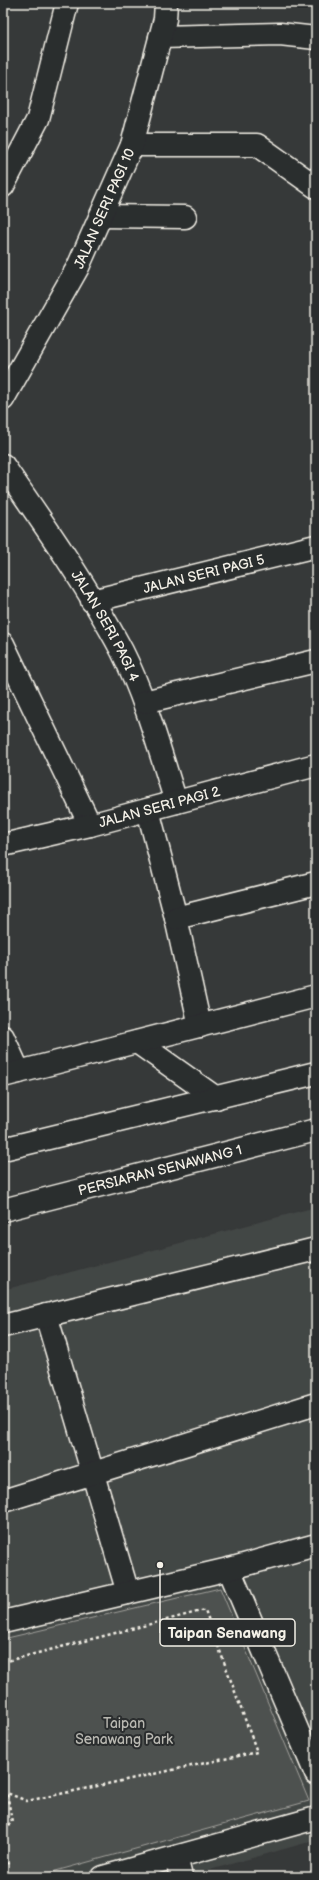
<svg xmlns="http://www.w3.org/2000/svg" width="319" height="1880" font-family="'Balsamiq Sans',sans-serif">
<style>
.built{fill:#434645}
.green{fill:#4e514f;stroke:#a1a19c}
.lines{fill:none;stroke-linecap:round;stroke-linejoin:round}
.minor-casing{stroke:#f4f1e8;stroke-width:25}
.major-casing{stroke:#f4f1e8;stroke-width:25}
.path{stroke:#f4f1e8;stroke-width:2.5;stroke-dasharray:3 3;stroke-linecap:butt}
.minor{stroke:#2a2d2e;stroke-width:22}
.major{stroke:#2a2d2e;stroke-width:22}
.labels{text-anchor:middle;stroke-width:4;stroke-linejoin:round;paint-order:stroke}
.street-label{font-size:14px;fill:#f4f1e8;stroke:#2a2d2e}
.park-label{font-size:14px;fill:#bab9b2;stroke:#2a2d2e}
.leader{fill:none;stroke:#f4f1e8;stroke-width:1.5}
.callout-dot{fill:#f4f1e8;stroke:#2a2d2e;stroke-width:1.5}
.callout{fill:#2a2d2e;stroke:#f4f1e8;stroke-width:1.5}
.callout-label{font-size:15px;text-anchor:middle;font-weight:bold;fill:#f4f1e8}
</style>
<rect width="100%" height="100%" fill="#363939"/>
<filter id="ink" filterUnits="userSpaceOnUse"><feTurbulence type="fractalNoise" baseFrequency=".025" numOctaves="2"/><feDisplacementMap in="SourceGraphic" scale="8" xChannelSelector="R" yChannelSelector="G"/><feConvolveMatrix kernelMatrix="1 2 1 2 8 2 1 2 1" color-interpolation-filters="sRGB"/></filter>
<g filter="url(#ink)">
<path class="built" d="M316,1207V1840L185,1877H3V1290Z"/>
<path class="green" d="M220,1588L309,1801L34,1877H3V1639Z"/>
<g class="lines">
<defs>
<g id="minor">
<path d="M160,37L280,34L316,38"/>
<path d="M132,145H257L316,187"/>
<path d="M3,186L38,119L67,3"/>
<path d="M101,216L185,217"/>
<path id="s1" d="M3,399L78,267L132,145L165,19L166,3"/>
<path id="s2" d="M3,465C44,524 88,587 122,651C146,699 160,752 176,802"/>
<path id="s3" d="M92,601L316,546"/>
<path d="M3,644L90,825"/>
<path d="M144,702L316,661"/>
<path d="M148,810L176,918L200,1026"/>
<path id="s4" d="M3,845L90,825L316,765"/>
<path d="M176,918L316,883"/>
<path d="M3,1037L19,1072"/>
<path d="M137,1042L216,1098"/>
<path d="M3,1076L316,996"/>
<path d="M46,1315L128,1593"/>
<path d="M3,1326L316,1249"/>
<path d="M3,1501L316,1404"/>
<path d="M229,1569L316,1774"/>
<path d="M3,1622L229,1569L316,1545"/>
<path d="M176,1857L181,1877"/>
<path d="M103,1877L316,1818"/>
</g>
<g id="major">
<path d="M3,1149L316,1073"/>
<path id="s5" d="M3,1210L316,1130"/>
</g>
</defs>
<use href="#minor" class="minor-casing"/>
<use href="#major" class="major-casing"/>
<g class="path">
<path d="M3,1662L205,1610L257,1752L27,1801L7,1793L12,1822L3,1829"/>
<path d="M3,1852L8,1863L3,1864"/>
</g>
<use href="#minor" class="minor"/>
<use href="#major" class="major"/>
</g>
</g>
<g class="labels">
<g class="street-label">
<text dy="5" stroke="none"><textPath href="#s1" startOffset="216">JALAN SERI PAGI 10</textPath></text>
<text dy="5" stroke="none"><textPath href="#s3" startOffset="115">JALAN SERI PAGI 5</textPath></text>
<text dy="5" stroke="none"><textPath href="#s2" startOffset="191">JALAN SERI PAGI 4</textPath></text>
<text dy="5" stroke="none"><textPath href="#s4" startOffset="161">JALAN SERI PAGI 2</textPath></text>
<text dy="5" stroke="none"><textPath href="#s5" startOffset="162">PERSIARAN SENAWANG 1</textPath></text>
</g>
<g class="park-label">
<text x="124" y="1728">Taipan<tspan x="124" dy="16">Senawang Park</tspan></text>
</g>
</g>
<path class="leader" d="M160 1565L160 1633"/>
<circle class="callout-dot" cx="160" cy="1565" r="4"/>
<rect class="callout" x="160" y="1619" width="135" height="27" rx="4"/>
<g class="callout-label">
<text x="227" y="1638">Taipan Senawang</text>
</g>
<rect width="319" height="1880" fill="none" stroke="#2a2d2e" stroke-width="16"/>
<rect x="8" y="8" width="303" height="1864" fill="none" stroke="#f4f1e8" stroke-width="1.5" filter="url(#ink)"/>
</svg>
